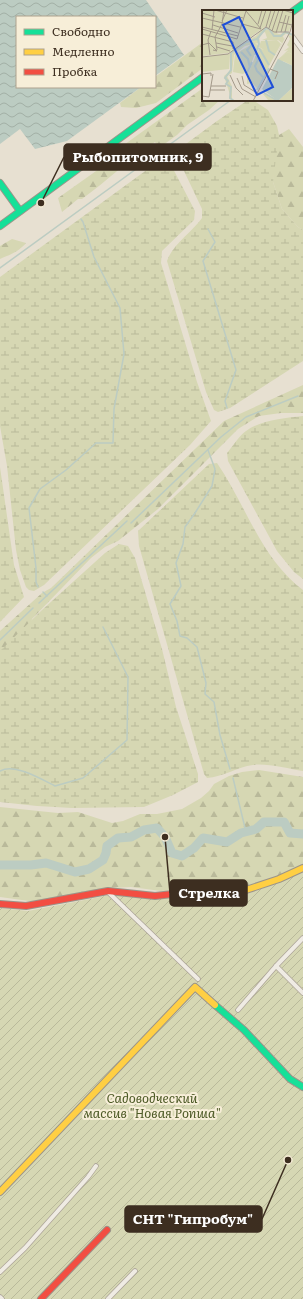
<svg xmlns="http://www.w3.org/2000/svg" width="303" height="1299" font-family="Literata,serif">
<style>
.forest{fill:url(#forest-firs)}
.wetland{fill:url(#wetland-marsh)}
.garden{fill:url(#garden-furrows)}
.water{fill:url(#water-waves)}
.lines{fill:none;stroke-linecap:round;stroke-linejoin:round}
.stream{stroke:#bcccc2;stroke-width:1.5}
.river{stroke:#bcccc2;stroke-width:9}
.street-casing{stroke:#ada599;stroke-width:5.5}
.fast-casing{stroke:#9c958a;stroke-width:8}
.slow-casing{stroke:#9c958a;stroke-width:8}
.jam-casing{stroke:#9c958a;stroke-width:8}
.street{stroke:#efebe3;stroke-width:4}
.fast{stroke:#16e098;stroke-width:6}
.slow{stroke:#ffcf43;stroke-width:6}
.jam{stroke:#f24e42;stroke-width:6}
.labels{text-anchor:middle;stroke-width:4;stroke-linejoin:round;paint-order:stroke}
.park-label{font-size:13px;font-style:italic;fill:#4d5a26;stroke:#f7eed8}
.inset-river{fill:none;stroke:#bcccc2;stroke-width:2}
.inset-road{fill:none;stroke:#a3998a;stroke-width:1}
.view{fill:#1d4ed8;fill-opacity:0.15;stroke:#1d4ed8;stroke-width:2}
.inset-edge{fill:none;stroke:#3d2e20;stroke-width:2}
.leader{fill:none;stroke:#3d2e20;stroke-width:1.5}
.callout-dot{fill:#3d2e20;stroke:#f7eed8;stroke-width:1.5}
.callout{fill:#3d2e20;stroke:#3d2e20;stroke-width:1.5}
.callout-label{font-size:14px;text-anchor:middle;font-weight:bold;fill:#fff}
</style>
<defs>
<pattern id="forest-firs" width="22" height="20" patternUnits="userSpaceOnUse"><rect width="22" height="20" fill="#d6d7b3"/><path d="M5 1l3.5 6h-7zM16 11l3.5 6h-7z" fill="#b9b99a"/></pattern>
<pattern id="wetland-marsh" width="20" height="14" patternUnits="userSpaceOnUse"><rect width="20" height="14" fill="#d6d7b3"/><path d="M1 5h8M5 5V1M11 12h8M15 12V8" fill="none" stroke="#b9b99a"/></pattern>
<pattern id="garden-furrows" width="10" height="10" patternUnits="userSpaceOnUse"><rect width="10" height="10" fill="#d6d7b3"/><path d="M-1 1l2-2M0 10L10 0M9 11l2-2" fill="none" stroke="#b9b99a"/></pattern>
<pattern id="water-waves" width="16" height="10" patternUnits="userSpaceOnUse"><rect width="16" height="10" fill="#bcccc2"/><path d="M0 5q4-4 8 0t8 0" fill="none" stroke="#a2b0a6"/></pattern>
</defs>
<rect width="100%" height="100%" fill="#e7e0d1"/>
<g class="forest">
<path d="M203,42V68L156,103L136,108L121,107L120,103L141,87H155V77Z"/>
<path d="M203,88V100H220L209,110L187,125L177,135L159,148L155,142C129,159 107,181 82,199H78L62,212L58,198L113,159L121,147Z"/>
<path d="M289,129L303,147V230L298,227L282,209L273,182L274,148L279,135Z"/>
<path d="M12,239L26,243C17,253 11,254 0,259V246Z"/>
<path d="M303,385V413H281L259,416L238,429L158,509L118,541L105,547L91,558L32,619L31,625L0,656V631L42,593L51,588L224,421Z"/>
<path d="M259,770L303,777V865L279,876L247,886L161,891L131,887L110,888L69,895L44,901H29L0,897V807L58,813L78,812L112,823L123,821L140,814H157L182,809L201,798L209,791L214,784L229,776L242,772Z"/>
</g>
<g class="wetland">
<path d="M248,100H253L268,110L277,126L279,135L273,182L282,209L298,227L303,230V361L230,408L218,412L214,410L206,392L167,261C172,245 192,232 202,218V209L175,152L217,121Z"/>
<path d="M163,158L168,159L195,211L194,220L162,251L161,263L197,382L211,421L190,445L44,585L34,591L29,590L26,587L20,570L16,550L7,466L0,426V277Z"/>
<path d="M303,416V579L294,572L277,551L228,461L227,453C233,446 239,436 246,431C261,420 284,418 303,416Z"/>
<path d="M217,463C246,505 261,559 303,590V771C289,769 266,763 253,765C237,767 223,777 207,778L204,774L139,546L138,531L209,464Z"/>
<path d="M0,467L14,565L24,597L0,622Z"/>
<path d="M119,544L128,546L135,558L162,649L176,707L198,774V782L173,795L144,807L72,808L37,806L0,802V651L42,610L105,553Z"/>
</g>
<path class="garden" d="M303,872V1299H0V908L28,911L110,895L156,899L198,894L244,895L280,882Z"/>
<path class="water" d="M0,0H146L184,55L155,76V17H17V87H141L67,141L35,149L20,129L0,144Z"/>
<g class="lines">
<g class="stream">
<path d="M208,229L215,242L203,261L236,370L225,401L227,408"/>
<path d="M0,268L231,100"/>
<path d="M208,450L215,469L212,486L195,513L185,527L183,544L176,563L181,586L170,604L177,621L180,636L187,638L197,647L206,683L205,694L214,702L220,735L230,769"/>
<path d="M131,523L221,437L246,417L298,396"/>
<path d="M38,587L36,582V568L29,508L40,489L66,470L96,443H113L114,409L124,354L120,308L94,257L83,222L81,219"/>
<path d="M43,592L47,596"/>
<path d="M39,603L127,521"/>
<path d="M0,640L33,608"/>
<path d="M0,771C15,763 41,779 55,786L83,778L127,740L128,677L103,627"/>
<path d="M233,778L246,832"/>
</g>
<path class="river" d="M0,865H31L46,863L75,872L89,869L103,860L106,853L107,846L118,838L131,837L144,830L157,828L165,837L172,853L182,856L194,848L203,838L227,842L241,833L256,829L264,822H284L290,833L303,834"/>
<defs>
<g id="street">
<path d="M292,36L303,51"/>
<path d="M108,892L198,979"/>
<path d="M303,938L276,966L303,993"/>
<path d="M238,1010L276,966"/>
<path d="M0,1272L25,1248L88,1177L96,1166"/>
<path d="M0,1297L2,1299"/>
<path d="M108,1299L135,1271"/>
</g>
<g id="fast">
<path d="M292,12L303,4"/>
<path d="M0,183L20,211"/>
<path d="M0,226L203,77"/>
<path d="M215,1005L244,1030L290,1079L303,1087"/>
</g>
<g id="slow">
<path d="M199,891H243L279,879L303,868"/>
<path d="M0,1192L195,987L215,1005"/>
</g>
<g id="jam">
<path d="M0,904L26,906L108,891L155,896L199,891"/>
<path d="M41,1299L107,1230"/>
</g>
</defs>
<use href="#street" class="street-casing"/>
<use href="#fast" class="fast-casing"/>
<use href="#slow" class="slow-casing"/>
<use href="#jam" class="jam-casing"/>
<use href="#street" class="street"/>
<use href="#fast" class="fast"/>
<use href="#slow" class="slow"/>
<use href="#jam" class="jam"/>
</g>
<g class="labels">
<g class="park-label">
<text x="152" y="1103">Садоводческий<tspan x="152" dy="15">массив "Новая Ропша"</tspan></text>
</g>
</g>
<g transform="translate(202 10)">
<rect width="91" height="91" fill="#e7e0d1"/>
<path d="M86,25L91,26V45L86,42L78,48L86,40L82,41L87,37L85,35L88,29ZM27,44V59L0,62V47Z" fill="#d6d7b3"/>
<path d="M61,18L77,24L85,23L81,26L82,29L84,26L68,58L80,33L76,30H60L65,28L63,22L58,24L57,33L43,36L32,45L30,63L25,66L30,76V89L33,91H30L22,66L28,61L27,44L35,36L54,26ZM89,79L91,80V91H67L60,83L76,91Z" fill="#d6d7b3"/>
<path d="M59,31L75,30L79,34L55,78L50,73L45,74V66L57,38L62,40L57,37ZM52,33L56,35L47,60L41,64L31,62L33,44ZM86,42L91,45V56L81,51L72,57L76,49Z" fill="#d6d7b3"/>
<path d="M0,0H91V10L87,21L72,22L64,16L26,43L0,46Z" fill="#d6d7b3"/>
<path d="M76,49L91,56V64L90,78L76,91L60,79Z" fill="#bcccc2"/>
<path class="inset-river" d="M64,30L67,41L73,45M57,38L67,55M39,42L46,49L48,58M53,45L57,34L56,29M49,46L45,40L52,33M54,46L56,50L53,56L55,61L61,67M45,63L50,52M55,80L67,58M62,83L76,91M32,91L28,88L29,77L24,74L26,71L23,68L29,60V43L44,32L55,29L64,18L67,19L72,26H79L83,22L91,25"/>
<path class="inset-road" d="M13,0L41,8M44,1L59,19M0,3L13,7M0,8L38,17M20,11L25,0M77,12L90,15M40,14L59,19M56,14L60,0M11,15L36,23M0,17L36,26M64,17L69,0M58,18L64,0M67,18L73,0M0,19L35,29L44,1M10,20L12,0M70,21L77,0M79,22L84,5M83,22L87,6M74,23L81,0L91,3M0,24L31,32V39M14,33L30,36M0,35L7,33L15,41L11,40M15,37L28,41M15,40L13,27L20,14L22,0M8,45L6,30L9,21M0,47L26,44L64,17L72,22H87M68,59L76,62L73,69M0,64L9,63V66M28,65L34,78L41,85M40,66L42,75L55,83M35,68L40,79L54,87M9,76H24M8,80H23M0,86L7,87L11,64M51,91L88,22L91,11"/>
<path class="view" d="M37,7L71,77L55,85L21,15Z"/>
<rect width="91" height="91" class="inset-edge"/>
</g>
<path class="leader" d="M41 203L64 157M165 837L170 893M288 1160L262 1219"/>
<g class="callout-dot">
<circle cx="41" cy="203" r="4"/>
<circle cx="165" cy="837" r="4"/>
<circle cx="288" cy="1160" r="4"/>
</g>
<g class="callout">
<rect x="64" y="144" width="147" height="26" rx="4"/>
<rect x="170" y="880" width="77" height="26" rx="4"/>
<rect x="125" y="1206" width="137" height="26" rx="4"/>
</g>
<g class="callout-label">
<text x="138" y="162">Рыбопитомник, 9</text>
<text x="209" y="898">Стрелка</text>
<text x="193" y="1224">СНТ "Гипробум"</text>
</g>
<rect x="16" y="16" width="140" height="72" fill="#f7eed8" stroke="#ada18e"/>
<rect x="24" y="29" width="20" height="6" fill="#16e098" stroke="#ada18e"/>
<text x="52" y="36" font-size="12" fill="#3d2e20">Свободно</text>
<rect x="24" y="49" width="20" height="6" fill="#ffcf43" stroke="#ada18e"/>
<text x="52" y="56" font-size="12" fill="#3d2e20">Медленно</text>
<rect x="24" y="69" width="20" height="6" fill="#f24e42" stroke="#ada18e"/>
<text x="52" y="76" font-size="12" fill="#3d2e20">Пробка</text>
</svg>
